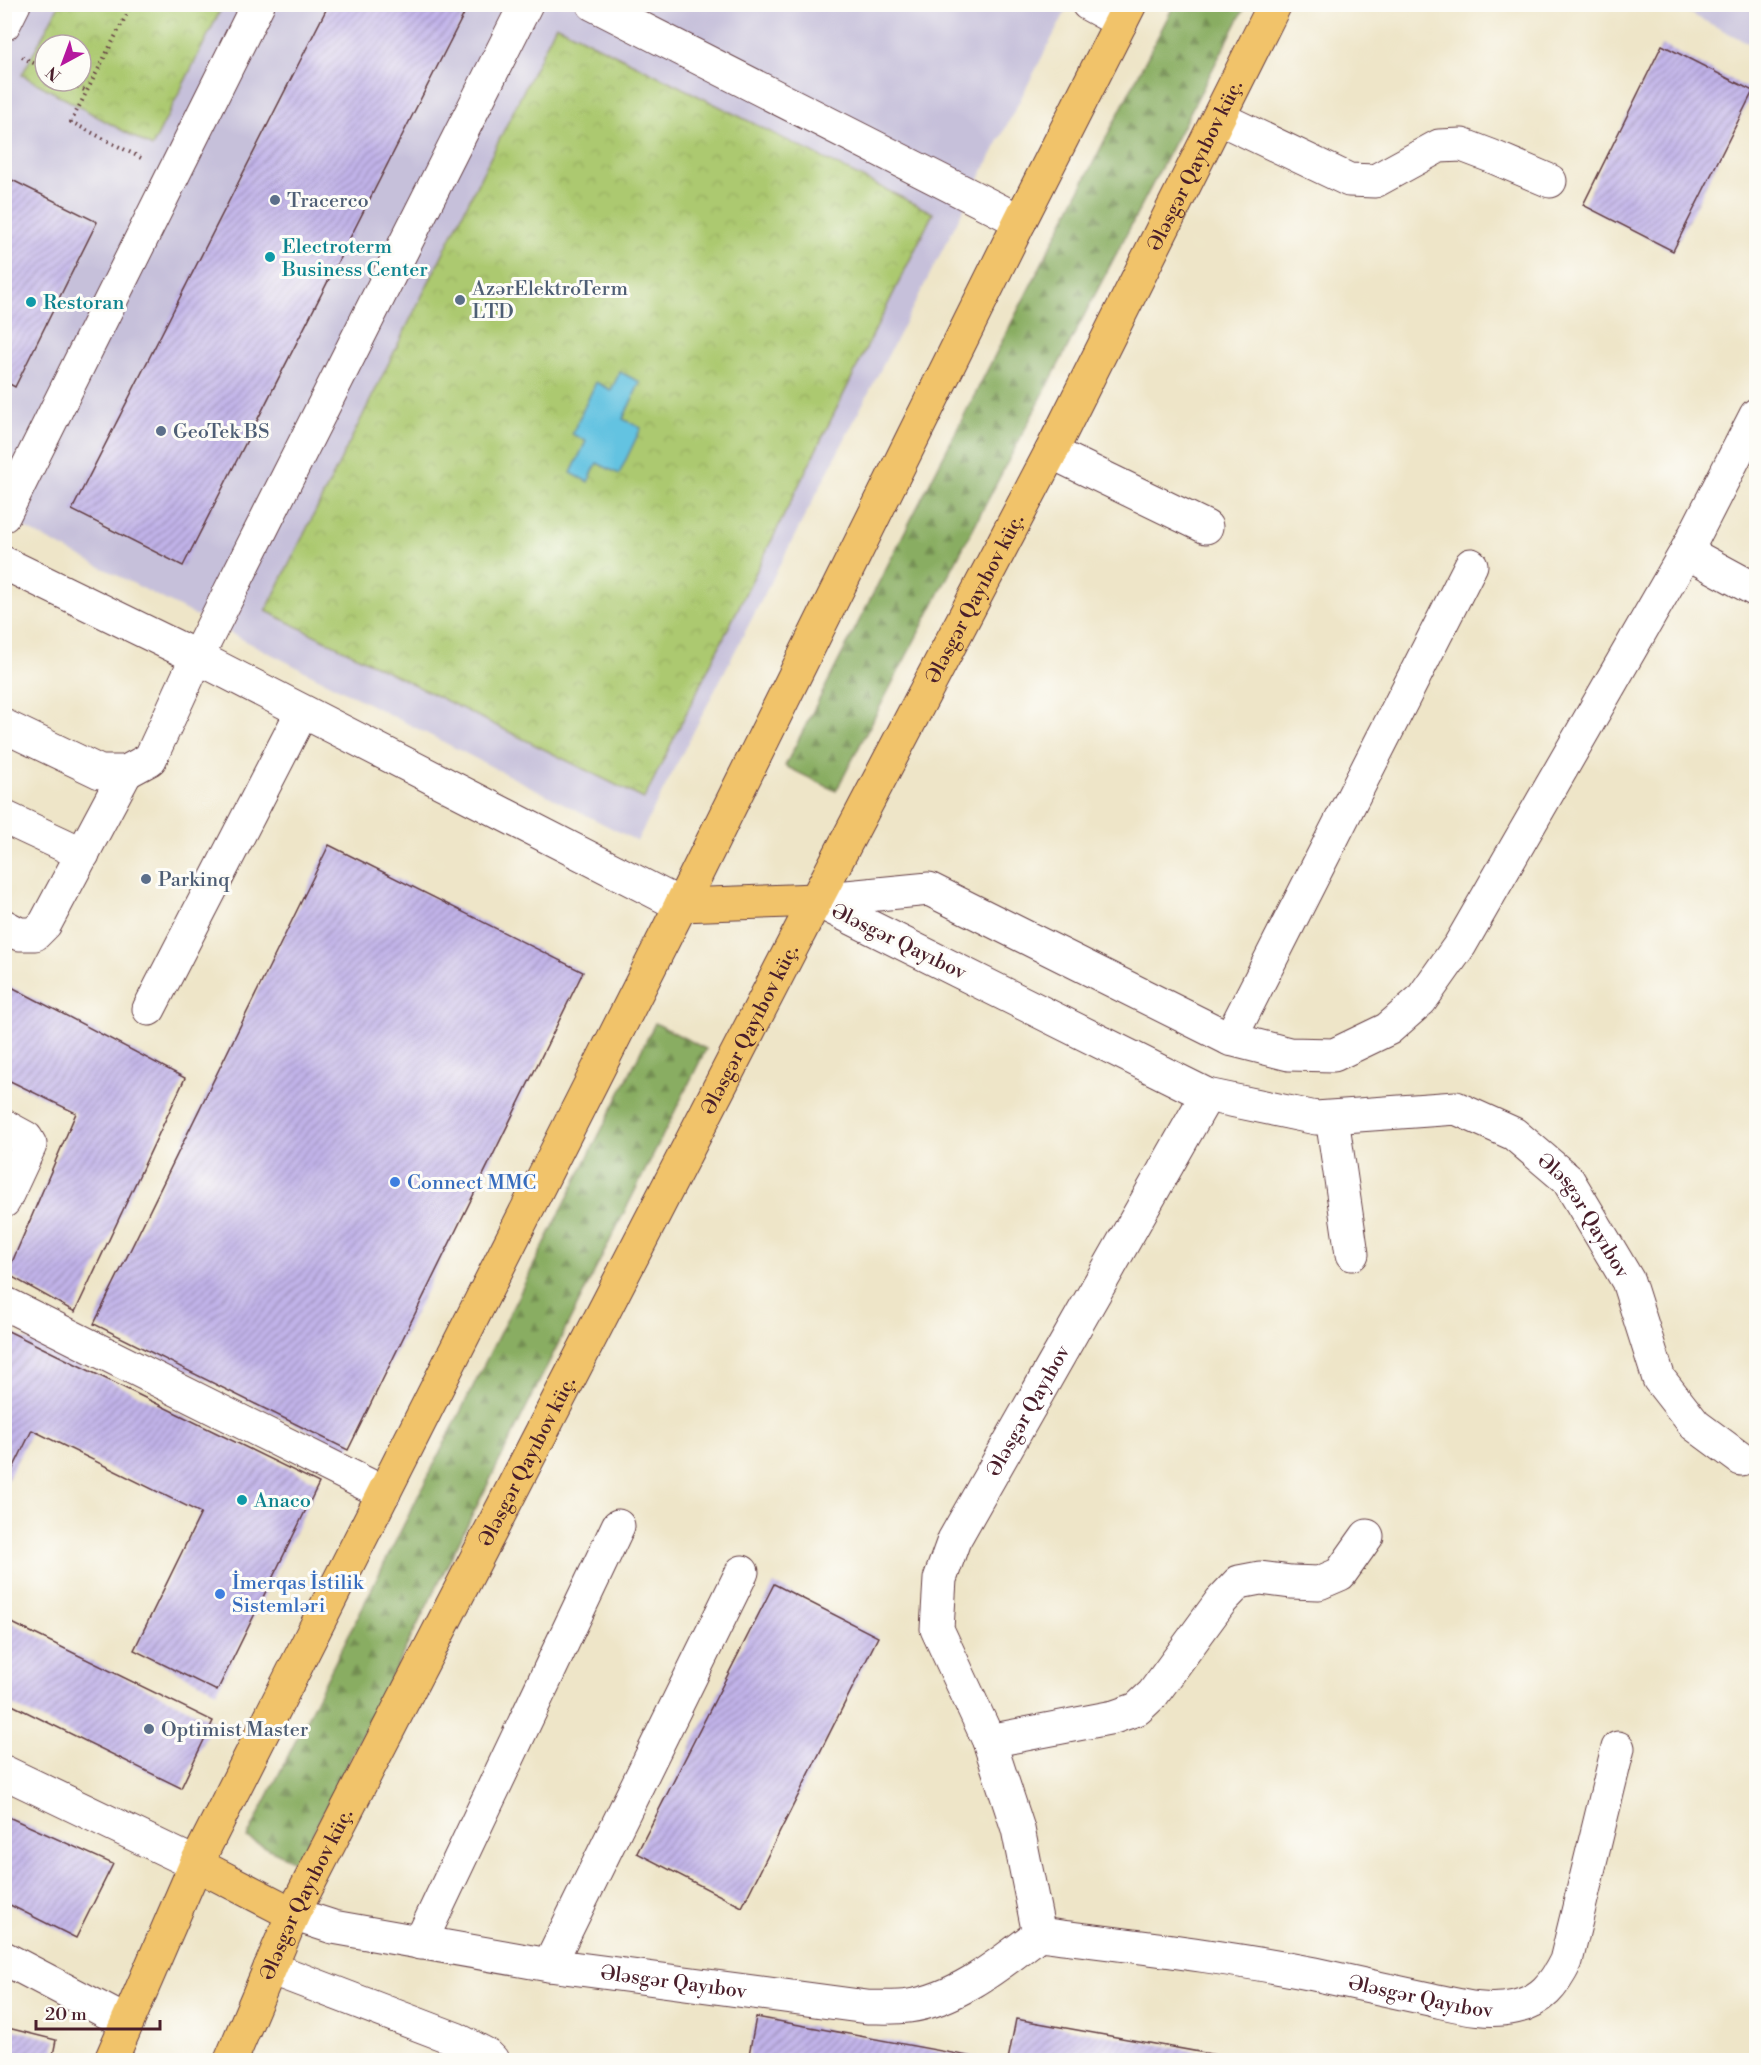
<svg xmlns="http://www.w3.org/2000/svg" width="1761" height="2065" font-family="'Libre Bodoni',serif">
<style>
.industrial{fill:#c6c0da;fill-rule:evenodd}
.forest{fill:url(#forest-firs);stroke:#6a6646;stroke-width:1.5}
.park{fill:url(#park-crowns);stroke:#7b744e;stroke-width:1.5;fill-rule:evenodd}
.water{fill:#63c3e1;stroke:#567186;stroke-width:1.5}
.building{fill:url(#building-hatch)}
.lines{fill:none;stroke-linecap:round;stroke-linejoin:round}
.minor-casing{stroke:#633d43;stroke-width:35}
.major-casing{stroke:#633d43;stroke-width:35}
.path{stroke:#633d43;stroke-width:4;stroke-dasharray:1.5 4.5;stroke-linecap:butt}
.minor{stroke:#fff;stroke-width:33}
.major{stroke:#f1c36a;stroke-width:33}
.service-dot{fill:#5c6f8a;stroke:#fdfcf7;stroke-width:2}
.culture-dot{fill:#0f9aa8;stroke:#fdfcf7;stroke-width:2}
.shop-dot{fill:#3f7fe0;stroke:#fdfcf7;stroke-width:2}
.labels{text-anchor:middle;stroke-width:6;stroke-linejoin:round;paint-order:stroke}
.street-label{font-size:20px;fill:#4a1f2b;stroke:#fdfcf7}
.service-label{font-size:20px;fill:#4e5e75;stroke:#fdfcf7;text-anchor:start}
.culture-label{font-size:20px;fill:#0d838f;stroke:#fdfcf7;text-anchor:start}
.shop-label{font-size:20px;fill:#366cbe;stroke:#fdfcf7;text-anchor:start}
</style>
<defs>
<pattern id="forest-firs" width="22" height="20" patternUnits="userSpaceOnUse" patternTransform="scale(1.5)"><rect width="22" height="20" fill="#89ad62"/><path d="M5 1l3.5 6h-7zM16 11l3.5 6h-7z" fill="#728c51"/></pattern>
<pattern id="park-crowns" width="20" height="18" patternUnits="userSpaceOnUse" patternTransform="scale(1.5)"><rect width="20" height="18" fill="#acc970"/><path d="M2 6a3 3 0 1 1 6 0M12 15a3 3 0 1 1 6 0" fill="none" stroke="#96ac61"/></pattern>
<pattern id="building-hatch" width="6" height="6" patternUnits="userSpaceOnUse" patternTransform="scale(1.5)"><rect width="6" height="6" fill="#c1b3e9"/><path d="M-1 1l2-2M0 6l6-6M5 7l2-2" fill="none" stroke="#9f91bd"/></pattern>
</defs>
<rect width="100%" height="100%" fill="#fdfcf7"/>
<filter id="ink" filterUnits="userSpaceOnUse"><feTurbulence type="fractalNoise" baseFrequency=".0167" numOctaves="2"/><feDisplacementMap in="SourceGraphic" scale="12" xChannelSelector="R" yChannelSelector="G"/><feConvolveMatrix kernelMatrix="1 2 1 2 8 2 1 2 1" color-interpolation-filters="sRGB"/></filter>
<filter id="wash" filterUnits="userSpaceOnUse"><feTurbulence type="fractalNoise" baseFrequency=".008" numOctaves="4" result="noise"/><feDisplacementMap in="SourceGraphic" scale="24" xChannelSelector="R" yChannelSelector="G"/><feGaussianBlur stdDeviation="1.35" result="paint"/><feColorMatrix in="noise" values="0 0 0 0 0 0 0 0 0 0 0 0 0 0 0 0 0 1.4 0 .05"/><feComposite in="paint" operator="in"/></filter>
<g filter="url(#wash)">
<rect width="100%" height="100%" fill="#eee5c8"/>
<g class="industrial">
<path d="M4,5H1069L637,841L5,518ZM45,45H81V81H45Z"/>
<path d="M1673,5H1756V47Z"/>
</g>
<g class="forest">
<path d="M1174,5H1246L836,791L785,766Z"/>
<path d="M655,1023L706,1049L298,1863L247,1838Z"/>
</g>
<g class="park">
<path d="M59,5H223L152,147L22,75ZM45,45H81V81H45Z"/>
<path d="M556,25L933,213L644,799L266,611Z"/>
</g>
<path class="water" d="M620,372L640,382L623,419L641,428L619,474L597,463L588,482L571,473L586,441L572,434L596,382L611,390Z"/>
<g id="blocks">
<g class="building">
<path d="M329,4H469L183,566L72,510Z"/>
<path d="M1662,45L1753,91L1673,251L1583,205Z"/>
<path d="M4,176L97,222L15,387L4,381Z"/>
<path d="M329,845L583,972L348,1450L94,1324Z"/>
<path d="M4,983L185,1078L75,1312L7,1274L76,1113L4,1078Z"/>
<path d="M4,1329L319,1483L217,1691L134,1650L201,1513L32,1430L4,1487Z"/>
<path d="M774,1584L878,1637L742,1907L637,1853Z"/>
<path d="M4,1619L213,1721L181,1788L4,1701Z"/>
<path d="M4,1815L113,1864L76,1938L4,1902Z"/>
<path d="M756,2017L985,2059V2060H748Z"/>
<path d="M1016,2019L1238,2059V2060H1008Z"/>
<path d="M4,2027L56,2040L52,2060H4Z"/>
</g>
</g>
</g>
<g filter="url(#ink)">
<use href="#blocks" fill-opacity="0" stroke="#633d43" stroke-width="1.5"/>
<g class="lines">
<defs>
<g id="minor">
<path d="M526,4L197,657L681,905"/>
<path d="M593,4L1020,221"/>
<path d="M1088,4L1121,22"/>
<path d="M4,24L14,4"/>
<path d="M1219,118L1349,180L1375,181L1439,146L1462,145L1491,156L1550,181"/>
<path d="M1051,452L1206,527"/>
<path d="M4,515L258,4"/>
<path d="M1686,552L1756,590"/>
<path d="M4,563L197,657L150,759L126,772H100L4,726"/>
<path d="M4,817L83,854"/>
<path d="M816,900L929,889L1230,1039L1289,1054L1334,1055L1388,1029L1421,1000L1460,945L1686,552L1756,415"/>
<path d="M4,926L19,934H35L45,924L126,772"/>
<path d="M149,1009L302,712"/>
<path d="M1230,1039L1471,565"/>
<path id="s1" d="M1207,1095L1316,1118L1456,1108L1514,1134L1568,1180L1628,1281L1659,1379L1695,1425L1741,1459"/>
<path d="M1332,1118L1352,1254"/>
<path d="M4,1126L26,1138L30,1145L4,1201"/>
<path d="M4,1303L384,1493"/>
<path d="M989,1741L1114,1717L1137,1709L1153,1694L1221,1601L1239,1582L1260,1578L1291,1582L1319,1583L1340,1574L1367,1536"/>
<path d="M4,1772L196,1864"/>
<path id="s2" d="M293,1914L333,1927L549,1965L867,2007C881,2007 896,2008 909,2006C958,1999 1001,1963 1039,1934L1018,1829L989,1741L937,1629L940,1579L954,1540L1207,1095L816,900"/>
<path id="s3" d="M1039,1934C1131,1946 1223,1956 1314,1974C1352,1982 1391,1991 1429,1999C1457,2005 1486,2014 1515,2007C1542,2001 1554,1985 1566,1961L1618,1748"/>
<path d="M420,1943L618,1526"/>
<path d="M4,1958L126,2022"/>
<path d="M549,1965L742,1572"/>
<path d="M270,1968L456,2039L487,2055L492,2060"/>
</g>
<g id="major">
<path d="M681,905L816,900"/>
<path d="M196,1864L293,1914"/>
<path d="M111,2060L196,1864L681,905L1020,221L1130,4"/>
<path id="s4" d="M231,2060L293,1914L816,900L1051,452L1275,4"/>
</g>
</defs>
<use href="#minor" class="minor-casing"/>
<use href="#major" class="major-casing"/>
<g class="path">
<path d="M132,4L71,122L141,158"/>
<path d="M22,57L45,69"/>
<path d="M67,81L86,91"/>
</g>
<use href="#minor" class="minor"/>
<use href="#major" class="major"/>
</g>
</g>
<g class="service-dot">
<circle cx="275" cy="200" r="6"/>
<circle cx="460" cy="300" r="6"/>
<circle cx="161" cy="431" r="6"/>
<circle cx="146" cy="879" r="6"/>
<circle cx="149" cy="1729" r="6"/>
</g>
<g class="culture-dot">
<circle cx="270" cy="257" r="6"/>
<circle cx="31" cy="302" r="6"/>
<circle cx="242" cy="1500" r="6"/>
</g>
<g class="shop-dot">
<circle cx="395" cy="1182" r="6"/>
<circle cx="220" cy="1594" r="6"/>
</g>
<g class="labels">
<g class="street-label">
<text dy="7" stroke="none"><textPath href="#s4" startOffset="2126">Ələsgər Qayıbov küç.</textPath></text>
<text dy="7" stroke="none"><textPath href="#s4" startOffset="1640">Ələsgər Qayıbov küç.</textPath></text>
<text transform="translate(899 941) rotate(26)" y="7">Ələsgər Qayıbov</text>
<text dy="7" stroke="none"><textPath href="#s4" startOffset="1154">Ələsgər Qayıbov küç.</textPath></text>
<text dy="7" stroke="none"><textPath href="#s1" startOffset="424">Ələsgər Qayıbov</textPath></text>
<text dy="7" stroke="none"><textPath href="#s2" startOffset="1338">Ələsgər Qayıbov</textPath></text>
<text dy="7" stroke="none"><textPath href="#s4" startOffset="668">Ələsgər Qayıbov küç.</textPath></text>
<text dy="7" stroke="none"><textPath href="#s4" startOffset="182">Ələsgər Qayıbov küç.</textPath></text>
<text dy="7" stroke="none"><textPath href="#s2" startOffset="387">Ələsgər Qayıbov</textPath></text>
<text dy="7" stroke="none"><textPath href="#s3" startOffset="387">Ələsgər Qayıbov</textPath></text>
</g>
<g class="service-label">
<text x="287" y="207">Tracerco</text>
<text x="472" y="295">AzərElektroTerm<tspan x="472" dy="23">LTD</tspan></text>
<text x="173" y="438">GeoTek BS</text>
<text x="158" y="886">Parkinq</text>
<text x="161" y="1736">Optimist Master</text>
</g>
<g class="culture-label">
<text x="282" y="253">Electroterm<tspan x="282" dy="23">Business Center</tspan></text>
<text x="43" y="309">Restoran</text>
<text x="254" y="1507">Anaco</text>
</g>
<g class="shop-label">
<text x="407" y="1189">Connect MMC</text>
<text x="232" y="1589">İmerqas İstilik<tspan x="232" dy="23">Sistemləri</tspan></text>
</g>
</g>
<rect width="1761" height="2065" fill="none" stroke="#fdfcf7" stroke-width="24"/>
<g transform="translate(63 63) rotate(221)"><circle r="28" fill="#fdfcf7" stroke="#b5a4a5" stroke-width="1.5"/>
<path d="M0-4.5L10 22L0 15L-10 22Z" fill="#b5179e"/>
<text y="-9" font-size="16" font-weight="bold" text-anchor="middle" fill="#4a1f2b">N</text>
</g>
<path d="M36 2020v9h124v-9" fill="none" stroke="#4a1f2b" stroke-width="3"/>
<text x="45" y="2020" font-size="18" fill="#4a1f2b" stroke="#fdfcf7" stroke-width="4.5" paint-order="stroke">20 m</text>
</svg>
